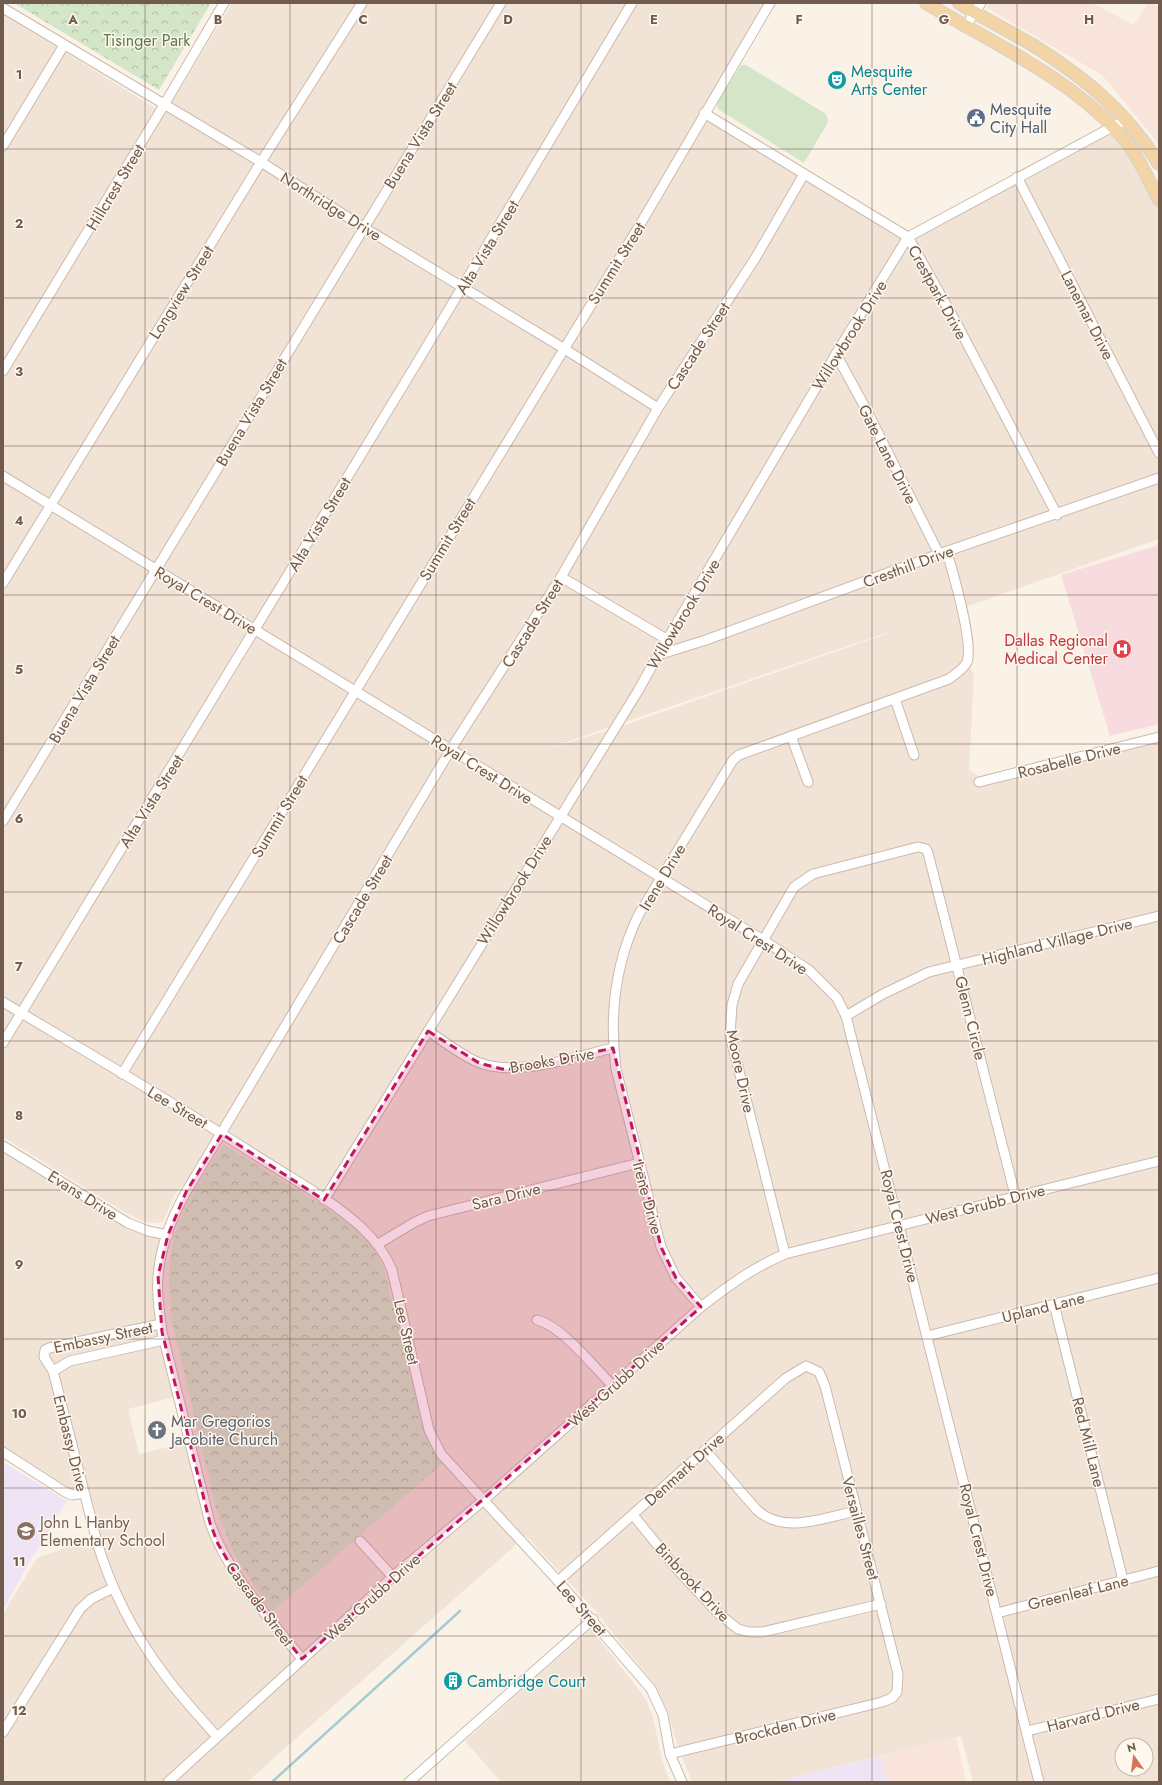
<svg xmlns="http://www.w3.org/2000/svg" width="1162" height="1785" font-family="Jost,sans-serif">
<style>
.residential{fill:#f1e4d6;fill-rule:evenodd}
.commercial{fill:#f9e4dc}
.education{fill:#efe4f6}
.medical{fill:#f7dbdf}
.grass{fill:#d4e6c7}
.park{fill:url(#park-crowns)}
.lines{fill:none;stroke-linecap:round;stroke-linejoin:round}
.stream{stroke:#a5ccd2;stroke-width:2.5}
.minor-casing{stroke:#cbbaae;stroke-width:11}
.major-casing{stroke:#d7d1cd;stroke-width:14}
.minor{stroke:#fff;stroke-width:9}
.major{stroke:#f2d4a6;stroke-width:12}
.marked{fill:#c2185b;fill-opacity:0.2;stroke:#c2185b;stroke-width:3;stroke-dasharray:8 5;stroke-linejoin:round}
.grid{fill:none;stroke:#715a4e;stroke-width:1;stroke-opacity:0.55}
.labels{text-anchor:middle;stroke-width:3;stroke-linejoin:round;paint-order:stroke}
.park-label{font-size:16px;fill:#597b4a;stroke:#fdf7ed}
.culture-label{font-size:16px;fill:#0d838f;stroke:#fdf7ed;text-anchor:start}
.service-label{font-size:16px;fill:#4e5e75;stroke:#fdf7ed;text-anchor:start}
.street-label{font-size:16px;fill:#715a4e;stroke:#fdf7ed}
.health-label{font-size:16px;fill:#be3a42;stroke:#fdf7ed;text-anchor:end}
.worship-label{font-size:16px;fill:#5b616d;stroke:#fdf7ed;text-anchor:start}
.education-label{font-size:16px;fill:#785e54;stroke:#fdf7ed;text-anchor:start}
.grid-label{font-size:13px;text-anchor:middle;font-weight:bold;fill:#715a4e;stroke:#fdf7ed;stroke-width:3;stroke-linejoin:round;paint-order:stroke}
</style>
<defs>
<pattern id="park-crowns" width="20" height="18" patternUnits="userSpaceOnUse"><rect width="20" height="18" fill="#d4e6c7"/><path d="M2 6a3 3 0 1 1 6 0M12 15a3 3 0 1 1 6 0" fill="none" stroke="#b0bda4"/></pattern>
</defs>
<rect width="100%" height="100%" fill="#faf2e7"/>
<g class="residential">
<path d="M232,3H766L700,111L854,208L908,237L1112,127L1159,200V539L962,608L967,662L974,674L969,770L977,775L979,782L1159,737V1782H973L961,1736L774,1782H692L677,1744L668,1712L656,1686L591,1606L526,1536L247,1782H3V1614L37,1558L96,1537L86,1502L3,1451V1146L128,1223L168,1235L222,1134L276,1163L219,1126L187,1181L175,1194L163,1222L155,1223L142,1221L126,1213L3,1137V14L165,114ZM886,634L616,728L543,750L886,633ZM178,1396L190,1442L139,1454L128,1409ZM1122,1745H1146V1769H1122Z"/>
<path d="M591,1629L640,1691L647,1702L653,1717L662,1760L670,1782H501L465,1741Z"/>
</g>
<g class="commercial">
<path d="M990,3H1092L1134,25L1148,3H1152L1159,8V144L1102,75L987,8Z"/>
<path d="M956,1737L966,1782H887L881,1756Z"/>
</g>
<g class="education">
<path d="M3,1462L67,1501L30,1561L3,1610Z"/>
<path d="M881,1756L887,1782H774Z"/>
</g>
<path class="medical" d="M1159,545V724L1110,736L1061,575Z"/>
<path class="grass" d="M741,65H746L826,114L828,120L827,124L804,163L718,109L717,103Z"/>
<g class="park">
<path d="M14,3H211L159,90Z"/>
<path d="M223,1144L349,1222C368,1239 375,1248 385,1272L425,1431L432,1447L444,1462L272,1612L235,1556L216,1508L172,1321C169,1295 167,1268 173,1242C181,1207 205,1174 223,1144Z"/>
</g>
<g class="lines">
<path class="stream" d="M272,1782L460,1611"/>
<defs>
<g id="minor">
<path d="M3,8L261,162L363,227L563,348L658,408"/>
<path d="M965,27L981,3"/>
<path d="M704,113L908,237L958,326L1057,515"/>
<path d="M3,146L64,45"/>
<path d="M1017,177L1159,453"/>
<path d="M836,354L867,411L939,554"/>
<path d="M3,371L164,105L224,3"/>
<path d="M3,476L763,940L809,970L837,998L846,1016L1039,1782"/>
<path d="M561,577L668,640"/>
<path d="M3,583L261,162L362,3"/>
<path d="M658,655L706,640L939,554L1159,478"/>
<path d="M895,699L914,755"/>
<path d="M791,736L808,782"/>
<path d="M979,782L1159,737"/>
<path d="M3,821L501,3"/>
<path d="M3,1002C88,1053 174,1103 257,1156C291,1178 330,1199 360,1226C374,1239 385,1252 392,1270L429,1430L441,1454L558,1581L651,1689L663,1715L670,1754L682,1782"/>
<path d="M846,1016L883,994L929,972L1159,916"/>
<path d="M428,1031C444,1041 463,1057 480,1063C517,1077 575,1057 613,1048"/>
<path d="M3,1043L415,366L632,3"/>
<path d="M122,1074L641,223L770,3"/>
<path d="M3,1146L128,1223L148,1231L168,1235"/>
<path d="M324,1200L638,691L658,655L836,354L908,237L1127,119"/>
<path d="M378,1244L415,1222L428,1216L639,1163"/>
<path d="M785,1254L730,1035L732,1005L738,984L794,887L813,874L918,847L926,849L928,853L1015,1195"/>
<path d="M1054,1304L1123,1580"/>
<path d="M701,1307L676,1278L661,1247L616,1069C609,1015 615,963 639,914L733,760L739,755L949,679C955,674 964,669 967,662C974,644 953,573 947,552"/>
<path d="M537,1320C562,1326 594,1367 613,1386"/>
<path d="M161,1324L49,1348L45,1350L44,1357L53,1371L97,1542C111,1589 134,1634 164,1674C180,1696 199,1716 217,1737"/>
<path d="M927,1336L1159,1278"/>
<path d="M53,1371L70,1361L164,1340"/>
<path d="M705,1450L756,1509C782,1535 824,1518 856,1511"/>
<path d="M3,1452L65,1492L72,1495L84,1493"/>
<path d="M633,1515L677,1569L718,1613L738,1629L750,1632H762L881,1604"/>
<path d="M360,1541L393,1577"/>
<path d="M558,1581L786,1378L806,1366L819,1372L825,1386L898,1674L897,1692L892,1698L882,1702L670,1754"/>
<path d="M997,1613L1159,1571"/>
<path d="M302,1659C268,1616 229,1576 210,1523L162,1332C160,1314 156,1295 158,1277C160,1248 172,1217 186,1192L451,749L561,577L658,408L756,257L804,174"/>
<path d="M1027,1731L1159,1699"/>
<path d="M3,1732L80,1609L91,1599L113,1588"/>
<path d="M168,1782L397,1573L485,1499L701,1307C728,1286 754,1267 785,1254L1159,1161"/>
<path d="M409,1782L593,1619"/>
</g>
<g id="major">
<path d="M926,3C992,43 1067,76 1120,134C1137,153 1147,177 1159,200"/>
<path d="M959,3C983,18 1007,30 1031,44C1084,77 1126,111 1159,164"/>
</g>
</defs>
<use href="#minor" class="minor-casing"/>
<use href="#major" class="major-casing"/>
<use href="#minor" class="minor"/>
<use href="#major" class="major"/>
</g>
<path class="marked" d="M428,1031L479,1063L502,1069H519L613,1048L661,1247L676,1278L701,1307L302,1659L241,1583L218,1544L210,1523L162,1332L158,1276L168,1235L186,1192L222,1134L324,1200Z"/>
<path class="grid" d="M145,3V1782M290,3V1782M436,3V1782M581,3V1782M726,3V1782M872,3V1782M1017,3V1782M3,149H1159M3,298H1159M3,446H1159M3,595H1159M3,744H1159M3,892H1159M3,1041H1159M3,1190H1159M3,1339H1159M3,1488H1159M3,1636H1159"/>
<defs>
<symbol id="theatre-disc" viewBox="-11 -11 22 22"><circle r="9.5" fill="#0f9aa8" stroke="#fdf7ed"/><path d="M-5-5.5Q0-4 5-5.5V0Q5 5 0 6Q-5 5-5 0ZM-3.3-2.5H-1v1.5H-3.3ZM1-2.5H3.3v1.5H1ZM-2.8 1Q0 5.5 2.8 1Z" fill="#fff"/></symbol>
<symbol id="civic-disc" viewBox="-11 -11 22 22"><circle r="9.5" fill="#5c6f8a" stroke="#fdf7ed"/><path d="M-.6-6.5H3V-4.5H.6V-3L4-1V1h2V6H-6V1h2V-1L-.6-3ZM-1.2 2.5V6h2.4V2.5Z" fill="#fff"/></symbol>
<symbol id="hospital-disc" viewBox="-11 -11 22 22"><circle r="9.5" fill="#e0444e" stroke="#fdf7ed"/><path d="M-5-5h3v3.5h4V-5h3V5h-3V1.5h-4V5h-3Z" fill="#fff"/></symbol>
<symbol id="church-disc" viewBox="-11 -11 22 22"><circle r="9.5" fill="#6b7280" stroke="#fdf7ed"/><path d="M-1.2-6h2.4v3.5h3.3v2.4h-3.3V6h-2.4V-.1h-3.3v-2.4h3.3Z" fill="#fff"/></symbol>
<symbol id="school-disc" viewBox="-11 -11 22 22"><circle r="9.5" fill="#8d6e63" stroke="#fdf7ed"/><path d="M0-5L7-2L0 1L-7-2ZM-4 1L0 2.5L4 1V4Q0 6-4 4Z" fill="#fff"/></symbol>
<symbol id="building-disc" viewBox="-11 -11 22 22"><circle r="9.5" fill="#0f9aa8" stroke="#fdf7ed"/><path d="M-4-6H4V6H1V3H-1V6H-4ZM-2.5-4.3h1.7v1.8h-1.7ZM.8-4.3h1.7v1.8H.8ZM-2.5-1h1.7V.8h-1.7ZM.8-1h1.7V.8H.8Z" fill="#fff"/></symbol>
</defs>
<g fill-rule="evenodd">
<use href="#theatre-disc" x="826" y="69" width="22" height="22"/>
<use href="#civic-disc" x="965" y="107" width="22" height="22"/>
<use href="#hospital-disc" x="1111" y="638" width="22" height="22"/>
<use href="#church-disc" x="146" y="1419" width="22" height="22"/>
<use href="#school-disc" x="15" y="1520" width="22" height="22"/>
<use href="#building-disc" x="442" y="1670" width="22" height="22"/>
</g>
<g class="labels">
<g class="park-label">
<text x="147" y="46">Tisinger Park</text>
</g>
<g class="culture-label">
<text x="851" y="77">Mesquite<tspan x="851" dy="18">Arts Center</tspan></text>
<text x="467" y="1687">Cambridge Court</text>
</g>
<g class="service-label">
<text x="990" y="115">Mesquite<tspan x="990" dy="18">City Hall</tspan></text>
</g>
<g class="street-label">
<text transform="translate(420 135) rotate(-58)" y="6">Buena Vista Street</text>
<text transform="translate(115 187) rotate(-59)" y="6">Hillcrest Street</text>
<text transform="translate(331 206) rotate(32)" y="6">Northridge Drive</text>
<text transform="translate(487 247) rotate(-59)" y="6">Alta Vista Street</text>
<text transform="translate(616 263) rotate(-58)" y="6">Summit Street</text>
<text transform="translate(181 292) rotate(-58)" y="6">Longview Street</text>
<text transform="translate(938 292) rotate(61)" y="6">Crestpark Drive</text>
<text transform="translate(1088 315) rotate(63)" y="6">Lanemar Drive</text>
<text transform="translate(849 335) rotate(-58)" y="6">Willowbrook Drive</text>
<text transform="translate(698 346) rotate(-57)" y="6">Cascade Street</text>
<text transform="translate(251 412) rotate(-59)" y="6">Buena Vista Street</text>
<text transform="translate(888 454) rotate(63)" y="6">Gate Lane Drive</text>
<text transform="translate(319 524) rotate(-59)" y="6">Alta Vista Street</text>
<text transform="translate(447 539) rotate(-59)" y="6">Summit Street</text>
<text transform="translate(908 566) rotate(-20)" y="6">Cresthill Drive</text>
<text transform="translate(206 600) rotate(31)" y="6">Royal Crest Drive</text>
<text transform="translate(683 614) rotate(-59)" y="6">Willowbrook Drive</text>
<text transform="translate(532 623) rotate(-58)" y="6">Cascade Street</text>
<text transform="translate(84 689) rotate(-59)" y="6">Buena Vista Street</text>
<text transform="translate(1069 760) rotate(-14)" y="6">Rosabelle Drive</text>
<text transform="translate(482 769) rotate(32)" y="6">Royal Crest Drive</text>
<text transform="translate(151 801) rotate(-58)" y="6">Alta Vista Street</text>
<text transform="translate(279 816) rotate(-59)" y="6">Summit Street</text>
<text transform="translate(662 877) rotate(-59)" y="6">Irene Drive</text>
<text transform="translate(514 890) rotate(-58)" y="6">Willowbrook Drive</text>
<text transform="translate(362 899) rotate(-59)" y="6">Cascade Street</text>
<text transform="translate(758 939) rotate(33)" y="6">Royal Crest Drive</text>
<text transform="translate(1057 941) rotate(-14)" y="6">Highland Village Drive</text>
<text transform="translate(971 1018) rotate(76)" y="6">Glenn Circle</text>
<text transform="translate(552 1060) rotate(-10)" y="6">Brooks Drive</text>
<text transform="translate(741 1071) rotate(78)" y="6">Moore Drive</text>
<text transform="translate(178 1107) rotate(31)" y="6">Lee Street</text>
<text transform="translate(83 1195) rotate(32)" y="6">Evans Drive</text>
<text transform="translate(506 1196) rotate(-14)" y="6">Sara Drive</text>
<text transform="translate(648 1198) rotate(75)" y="6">Irene Drive</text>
<text transform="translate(985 1204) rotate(-14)" y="6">West Grubb Drive</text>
<text transform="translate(900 1226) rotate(76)" y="6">Royal Crest Drive</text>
<text transform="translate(1043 1307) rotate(-14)" y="6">Upland Lane</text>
<text transform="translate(407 1332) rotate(77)" y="6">Lee Street</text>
<text transform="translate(103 1337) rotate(-12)" y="6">Embassy Street</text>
<text transform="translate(616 1383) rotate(-42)" y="6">West Grubb Drive</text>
<text transform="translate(1089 1442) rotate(76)" y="6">Red Mill Lane</text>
<text transform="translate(71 1443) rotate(76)" y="6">Embassy Drive</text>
<text transform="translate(684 1469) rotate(-42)" y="6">Denmark Drive</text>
<text transform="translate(861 1528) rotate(75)" y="6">Versailles Street</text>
<text transform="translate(979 1540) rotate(76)" y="6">Royal Crest Drive</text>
<text transform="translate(693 1582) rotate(47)" y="6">Binbrook Drive</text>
<text transform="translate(1078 1592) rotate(-14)" y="6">Greenleaf Lane</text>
<text transform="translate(372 1597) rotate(-42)" y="6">West Grubb Drive</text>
<text transform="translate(260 1604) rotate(53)" y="6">Cascade Street</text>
<text transform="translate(582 1608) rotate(49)" y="6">Lee Street</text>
<text transform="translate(1093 1715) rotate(-14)" y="6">Harvard Drive</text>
<text transform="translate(785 1726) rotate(-14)" y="6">Brockden Drive</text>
</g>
<g class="health-label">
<text x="1108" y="646">Dallas Regional<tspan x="1108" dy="18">Medical Center</tspan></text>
</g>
<g class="worship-label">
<text x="171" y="1427">Mar Gregorios<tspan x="171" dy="18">Jacobite Church</tspan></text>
</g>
<g class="education-label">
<text x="40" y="1528">John L Hanby<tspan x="40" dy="18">Elementary School</tspan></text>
</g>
</g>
<g class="grid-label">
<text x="73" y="24">A</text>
<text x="218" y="24">B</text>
<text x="363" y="24">C</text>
<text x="508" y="24">D</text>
<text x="654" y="24">E</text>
<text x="799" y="24">F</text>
<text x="944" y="24">G</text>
<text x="1089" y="24">H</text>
<text x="19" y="79">1</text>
<text x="19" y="228">2</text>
<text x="19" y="376">3</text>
<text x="19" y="525">4</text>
<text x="19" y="674">5</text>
<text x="19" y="823">6</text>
<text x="19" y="971">7</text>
<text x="19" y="1120">8</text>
<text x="19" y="1269">9</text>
<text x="19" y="1418">10</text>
<text x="19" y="1566">11</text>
<text x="19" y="1715">12</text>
</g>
<rect width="1162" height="1785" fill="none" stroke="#715a4e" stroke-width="8"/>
<g transform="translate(1134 1757) rotate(346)"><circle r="19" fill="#fdf7ed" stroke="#c5b8ad"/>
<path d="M0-3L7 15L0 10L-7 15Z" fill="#d77359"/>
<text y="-6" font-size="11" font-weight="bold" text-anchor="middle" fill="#715a4e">N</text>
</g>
</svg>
